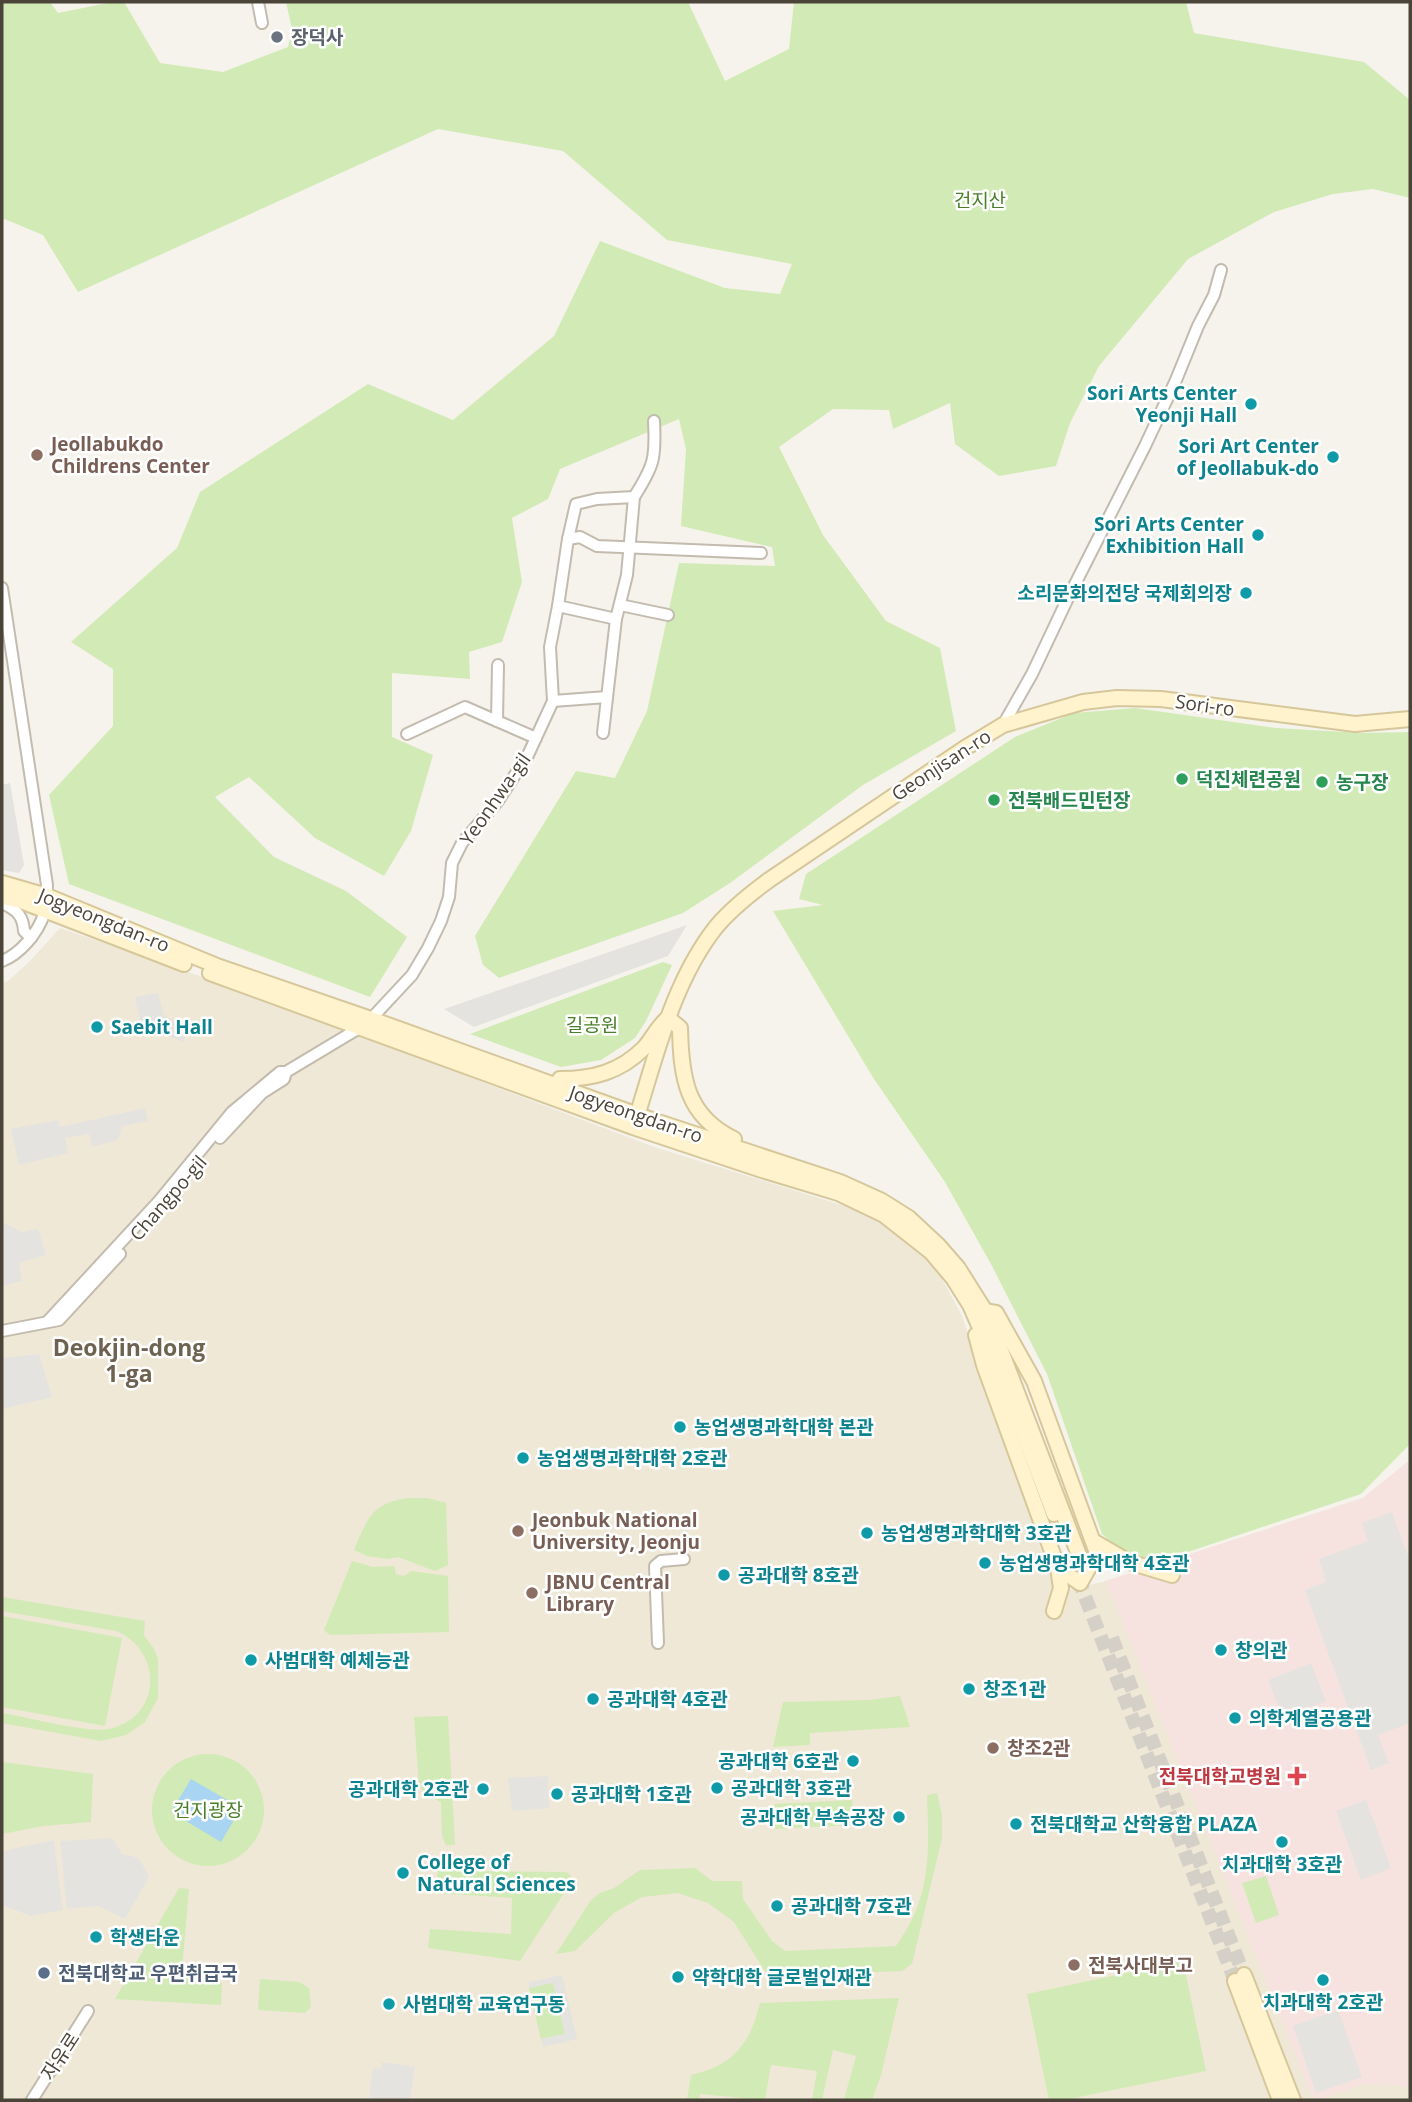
<svg xmlns="http://www.w3.org/2000/svg" width="1412" height="2102" font-family="'Open Sans','Noto Sans KR',sans-serif">
<style>
.education{fill:#efe8d6}
.medical{fill:#f6e3e0}
.green{fill:#d2eab5}
.parking{fill:#e5e3e0}
.water{fill:#a9d4f2}
.lines{fill:none;stroke-linecap:round;stroke-linejoin:round}
.secondary-tunnel{stroke:#d4d0c8;stroke-width:14;stroke-dasharray:14 7;stroke-linecap:butt}
.street-casing{stroke:#c2bbae;stroke-width:14}
.secondary-casing{stroke:#d6c79b;stroke-width:18}
.street{stroke:#fff;stroke-width:10}
.secondary{stroke:#fff3cd;stroke-width:14}
.worship-dot{fill:#6b7280;stroke:#fff;stroke-width:2.5}
.culture-dot{fill:#0f9aa8;stroke:#fff;stroke-width:2.5}
.education-dot{fill:#8d6e63;stroke:#fff;stroke-width:2.5}
.leisure-dot{fill:#2e9e5b;stroke:#fff;stroke-width:2.5}
.health-dot{fill:#e0444e;stroke:#fff;stroke-width:2.5}
.service-dot{fill:#5c6f8a;stroke:#fff;stroke-width:2.5}
.labels{text-anchor:middle;stroke-width:5;stroke-linejoin:round;paint-order:stroke}
.worship-label{font-size:19px;font-weight:bold;fill:#5b616d;stroke:#fff;text-anchor:start}
.park-label{font-size:19px;fill:#4a7f2a;stroke:#fff}
.culture-label{font-size:19px;font-weight:bold;fill:#0d838f;stroke:#fff;text-anchor:start}
.education-label{font-size:19px;font-weight:bold;fill:#785e54;stroke:#fff;text-anchor:start}
.street-label{font-size:19px;fill:#4b4439;stroke:#fff}
.leisure-label{font-size:19px;font-weight:bold;fill:#27864d;stroke:#fff;text-anchor:start}
.health-label{font-size:19px;font-weight:bold;fill:#be3a42;stroke:#fff;text-anchor:end}
.service-label{font-size:19px;font-weight:bold;fill:#4e5e75;stroke:#fff;text-anchor:start}
.quarter-label{font-size:23px;font-weight:bold;fill:#6e6250;stroke:#fff}
</style>
<rect width="100%" height="100%" fill="#f6f3ec"/>
<path class="education" d="M60,928L220,983L654,1147L848,1207L884,1223L910,1240L940,1275L962,1316L1056,1593L1106,1581L1363,1498L1410,1460V2100H2V983L8,981L30,961Z"/>
<path class="medical" d="M1410,1460V2089L1397,2085L1365,2084L1319,2099L1311,2094L1106,1581L1363,1498Z"/>
<g class="green">
<path d="M2,2H50L58,13L113,2H124L160,63L223,72L288,47L292,29L286,2H688L725,81L789,49L794,2H1186L1194,33L1364,62L1410,100V198L1373,189L1333,194L1274,212L1188,259L1099,366L1070,423L1056,466L999,476L955,444L950,403L893,429L889,410L833,409L779,447L823,535L886,621L940,648L956,731L863,785L730,883L683,913L499,978L483,965L475,936L576,771L615,778L647,711L679,563L775,566L772,547L681,526L686,449L679,419L560,469L548,499L512,518L522,582L502,642L469,652L470,679L392,673V737L433,755L411,831L384,876L315,838L249,777L215,797L274,857L346,891L407,937L370,997L69,884L49,795L113,726V669L71,642L177,548L200,492L368,384L453,420L554,336L600,241L725,288L780,294L792,264L667,240L563,151L438,129L78,292L43,235L2,218Z"/>
<path d="M1135,708L1276,728L1362,733L1410,732V1444L1361,1494L1161,1561C1133,1562 1123,1552 1102,1534L1047,1374L992,1266L945,1182L874,1079L773,911L823,905L799,899L806,874L1015,737L1074,713Z"/>
<path d="M663,962L672,965L646,1021L635,1038L601,1060L561,1067L470,1034Z"/>
<path d="M410,1498H427L446,1503L448,1565L435,1571L398,1557L388,1559L367,1556L354,1550C368,1518 372,1502 410,1498Z"/>
<path d="M352,1561L373,1567L394,1566L396,1574L404,1576L411,1571L448,1576L449,1632L330,1635L324,1630Z"/>
<path d="M2,1597L145,1621L144,1635L154,1649L158,1659V1698L145,1722L126,1735L101,1741L2,1723V1713C26,1717 87,1733 108,1729C162,1719 164,1651 116,1631L2,1611Z"/>
<path d="M2,1616L122,1638L105,1726L2,1707Z"/>
<path d="M900,1696L910,1727L810,1733V1745L773,1747L783,1702L870,1700Z"/>
<path d="M448,1716L455,1845H446L442,1836L441,1802L428,1796L419,1786L414,1717Z"/>
<circle cx="208" cy="1810" r="56"/>
<path d="M2,1762L93,1774L91,1822L43,1826L2,1834Z"/>
<path d="M937,1793L942,1815V1838L912,1964L902,1971L773,1976L764,1970L734,1922L708,1903L678,1893L642,1897L614,1913L575,1951L556,1954L591,1900L600,1893L614,1888L640,1870L695,1868L712,1881H742L743,1899L772,1941L785,1951L896,1946C932,1896 929,1853 927,1795Z"/>
<path d="M852,1800L854,1825L775,1829L774,1804Z"/>
<path d="M438,1871L567,1872L573,1879L520,1961L428,1948L430,1929L511,1934L512,1898L435,1893Z"/>
<path d="M1266,1876L1279,1915L1256,1923L1242,1883Z"/>
<path d="M179,1888L189,1889L182,1970L193,1980L222,1983L221,2005L115,1999Z"/>
<path d="M1183,1961L1206,2071L1064,2100H1049L1027,1994Z"/>
<path d="M260,1979L299,1982L309,1988L311,2007L305,2013L258,2010Z"/>
<path d="M553,1982L565,2034L541,2039L529,1988Z"/>
<path d="M899,1998L881,2075L872,2100H844L856,2056L833,2050L822,2100H812L817,2071L771,2065L765,2100L700,2094L699,2100H687L691,2075C733,2065 750,2045 760,2003Z"/>
</g>
<g class="parking">
<path d="M10,783L24,865L19,873L2,870V785Z"/>
<path d="M687,925L668,956L474,1027L444,1009Z"/>
<path d="M158,993L164,1016L188,1026L184,1042L168,1036L169,1030L150,1024L141,1025L135,997Z"/>
<path d="M145,1108L148,1121L122,1126L118,1140L92,1147L89,1134L65,1138L68,1153L19,1165L11,1129L58,1120L60,1127Z"/>
<path d="M2,1222L22,1232L38,1229L46,1255L19,1263L22,1281L2,1286Z"/>
<path d="M39,1354L52,1397L2,1409V1358Z"/>
<path d="M1392,1512L1410,1561V1723L1378,1735L1389,1763L1371,1770L1305,1590L1326,1582L1319,1559L1368,1541L1362,1523Z"/>
<path d="M1311,1663L1326,1701L1283,1718L1268,1680Z"/>
<path d="M548,1776L549,1808L512,1811L508,1778Z"/>
<path d="M1366,1800L1391,1868L1361,1880L1336,1811Z"/>
<path d="M112,1838L122,1854L139,1858L149,1877L125,1919L98,1906L67,1909L60,1841Z"/>
<path d="M54,1840L63,1910L31,1916L2,1905V1851Z"/>
<path d="M562,1975L577,2039L543,2047L541,2039L565,2034L553,1983L529,1988V1982Z"/>
<path d="M1338,2010L1362,2077L1316,2093L1293,2026Z"/>
<path d="M382,2062L415,2067L410,2100H377L369,2098L373,2068L381,2069Z"/>
</g>
<path class="water" d="M191,1779L241,1808L221,1842L171,1812Z"/>
<g class="lines">
<g class="secondary-tunnel">
<path d="M1070,1558L1235,1981"/>
<path d="M1112,1638L1244,1975"/>
</g>
<defs>
<g id="street">
<path d="M258,2L262,23"/>
<path d="M568,539L580,537L597,546L761,553"/>
<path d="M2,588L47,885C47,895 47,905 44,914C38,933 20,954 2,961"/>
<path d="M620,605L668,615"/>
<path d="M558,606L568,539L576,504L597,499L634,497C654,466 656,458 654,421"/>
<path d="M498,665L497,721L536,738"/>
<path d="M553,701L607,697"/>
<path d="M1003,725L1032,674L1068,598L1145,446L1176,380L1198,326L1214,295L1221,270"/>
<path d="M603,733L616,619L627,575L634,497"/>
<path d="M407,734L465,707L497,721"/>
<path d="M7,898L6,905C18,911 23,917 24,931L31,938"/>
<path d="M220,1138L262,1093L284,1079L286,1072"/>
<path d="M48,1321L159,1201L232,1112L280,1072H286L361,1027L371,1019L412,975L428,948L441,921L449,897L452,863L462,843L498,801L528,755L553,701L550,647L558,606L616,619"/>
<path d="M2,1331L59,1320L120,1254"/>
<path d="M658,1643L655,1566L661,1561L684,1559"/>
<path d="M32,2100L88,2011"/>
</g>
<g id="secondary">
<path d="M2,883L47,896L217,966L371,1019L649,1119L840,1182L882,1201L909,1218L938,1245L958,1268L987,1314L1079,1555"/>
<path d="M2,897L21,901L184,964"/>
<path d="M210,973L633,1127L762,1170L838,1193L884,1215L931,1252L953,1278L970,1305L1006,1387L1054,1514"/>
<path d="M557,1086L560,1079C593,1079 620,1072 644,1048C653,1038 657,1027 668,1018L680,1028C681,1077 686,1116 734,1139"/>
<path d="M635,1122C656,1057 672,983 716,927C731,909 750,894 769,880L965,748L1003,725L1083,702L1117,698L1161,699L1355,724L1410,719"/>
<path d="M984,1311L996,1313L1034,1381L1097,1553L1080,1583L1058,1568"/>
<path d="M976,1335L984,1365L1058,1568L1061,1588L1054,1611"/>
<path d="M1093,1541L1129,1562L1172,1575"/>
<path d="M1244,1975L1293,2100"/>
<path d="M1235,1981L1280,2100"/>
</g>
</defs>
<use href="#street" class="street-casing"/>
<use href="#secondary" class="secondary-casing"/>
<use href="#street" class="street"/>
<use href="#secondary" class="secondary"/>
</g>
<circle class="worship-dot" cx="277" cy="37" r="7"/>
<g class="culture-dot">
<circle cx="1251" cy="404" r="7"/>
<circle cx="1333" cy="457" r="7"/>
<circle cx="1258" cy="535" r="7"/>
<circle cx="1246" cy="593" r="7"/>
<circle cx="97" cy="1027" r="7"/>
<circle cx="680" cy="1427" r="7"/>
<circle cx="523" cy="1458" r="7"/>
<circle cx="867" cy="1533" r="7"/>
<circle cx="985" cy="1563" r="7"/>
<circle cx="724" cy="1575" r="7"/>
<circle cx="1221" cy="1650" r="7"/>
<circle cx="251" cy="1660" r="7"/>
<circle cx="969" cy="1689" r="7"/>
<circle cx="593" cy="1699" r="7"/>
<circle cx="1235" cy="1718" r="7"/>
<circle cx="853" cy="1761" r="7"/>
<circle cx="717" cy="1788" r="7"/>
<circle cx="483" cy="1789" r="7"/>
<circle cx="557" cy="1794" r="7"/>
<circle cx="899" cy="1817" r="7"/>
<circle cx="1016" cy="1824" r="7"/>
<circle cx="1282" cy="1842" r="7"/>
<circle cx="403" cy="1873" r="7"/>
<circle cx="777" cy="1906" r="7"/>
<circle cx="96" cy="1937" r="7"/>
<circle cx="678" cy="1977" r="7"/>
<circle cx="1323" cy="1980" r="7"/>
<circle cx="389" cy="2004" r="7"/>
</g>
<g class="education-dot">
<circle cx="37" cy="455" r="7"/>
<circle cx="518" cy="1531" r="7"/>
<circle cx="532" cy="1593" r="7"/>
<circle cx="993" cy="1748" r="7"/>
<circle cx="1074" cy="1965" r="7"/>
</g>
<g class="leisure-dot">
<circle cx="1182" cy="779" r="7"/>
<circle cx="1322" cy="782" r="7"/>
<circle cx="994" cy="800" r="7"/>
</g>
<path class="health-dot" d="M1293.5 1765.5h7v7h7v7h-7v7h-7v-7h-7v-7h7z"/>
<circle class="service-dot" cx="44" cy="1973" r="7"/>
<g class="labels">
<g class="worship-label">
<text x="291" y="44">장덕사</text>
</g>
<g class="park-label">
<text x="980" y="207">건지산</text>
<text x="592" y="1032">길공원</text>
<text x="208" y="1817">건지광장</text>
</g>
<g class="culture-label">
<text x="1237" y="400" text-anchor="end">Sori Arts Center<tspan x="1237" dy="22">Yeonji Hall</tspan></text>
<text x="1319" y="453" text-anchor="end">Sori Art Center<tspan x="1319" dy="22">of Jeollabuk-do</tspan></text>
<text x="1244" y="531" text-anchor="end">Sori Arts Center<tspan x="1244" dy="22">Exhibition Hall</tspan></text>
<text x="1232" y="600" text-anchor="end">소리문화의전당 국제회의장</text>
<text x="111" y="1034">Saebit Hall</text>
<text x="694" y="1434">농업생명과학대학 본관</text>
<text x="537" y="1465">농업생명과학대학 2호관</text>
<text x="881" y="1540">농업생명과학대학 3호관</text>
<text x="999" y="1570">농업생명과학대학 4호관</text>
<text x="738" y="1582">공과대학 8호관</text>
<text x="1235" y="1657">창의관</text>
<text x="265" y="1667">사범대학 예체능관</text>
<text x="983" y="1696">창조1관</text>
<text x="607" y="1706">공과대학 4호관</text>
<text x="1249" y="1725">의학계열공용관</text>
<text x="839" y="1768" text-anchor="end">공과대학 6호관</text>
<text x="731" y="1795">공과대학 3호관</text>
<text x="469" y="1796" text-anchor="end">공과대학 2호관</text>
<text x="571" y="1801">공과대학 1호관</text>
<text x="885" y="1824" text-anchor="end">공과대학 부속공장</text>
<text x="1030" y="1831">전북대학교 산학융합 PLAZA</text>
<text x="417" y="1869">College of<tspan x="417" dy="22">Natural Sciences</tspan></text>
<text x="1282" y="1871" text-anchor="middle">치과대학 3호관</text>
<text x="791" y="1913">공과대학 7호관</text>
<text x="110" y="1944">학생타운</text>
<text x="692" y="1984">약학대학 글로벌인재관</text>
<text x="1323" y="2009" text-anchor="middle">치과대학 2호관</text>
<text x="403" y="2011">사범대학 교육연구동</text>
</g>
<g class="education-label">
<text x="51" y="451">Jeollabukdo<tspan x="51" dy="22">Childrens Center</tspan></text>
<text x="532" y="1527">Jeonbuk National<tspan x="532" dy="22">University, Jeonju</tspan></text>
<text x="546" y="1589">JBNU Central<tspan x="546" dy="22">Library</tspan></text>
<text x="1007" y="1755">창조2관</text>
<text x="1088" y="1972">전북사대부고</text>
</g>
<g class="street-label">
<text transform="translate(1205 705) rotate(8)" y="7">Sori-ro</text>
<text transform="translate(941 765) rotate(-33)" y="7">Geonjisan-ro</text>
<text transform="translate(495 799) rotate(-55)" y="7">Yeonhwa-gil</text>
<text transform="translate(104 920) rotate(22)" y="7">Jogyeongdan-ro</text>
<text transform="translate(636 1114) rotate(19)" y="7">Jogyeongdan-ro</text>
<text transform="translate(168 1198) rotate(-49)" y="7">Changpo-gil</text>
<text transform="translate(60 2056) rotate(-57)" y="7">자유로</text>
</g>
<g class="leisure-label">
<text x="1196" y="786">덕진체련공원</text>
<text x="1336" y="789">농구장</text>
<text x="1008" y="807">전북배드민턴장</text>
</g>
<g class="health-label">
<text x="1281" y="1783">전북대학교병원</text>
</g>
<g class="service-label">
<text x="58" y="1980">전북대학교 우편취급국</text>
</g>
<g class="quarter-label">
<text x="129" y="1356">Deokjin-dong<tspan x="129" dy="26">1-ga</tspan></text>
</g>
</g>
<rect width="1412" height="2102" fill="none" stroke="#4b4439" stroke-width="7"/>
</svg>
